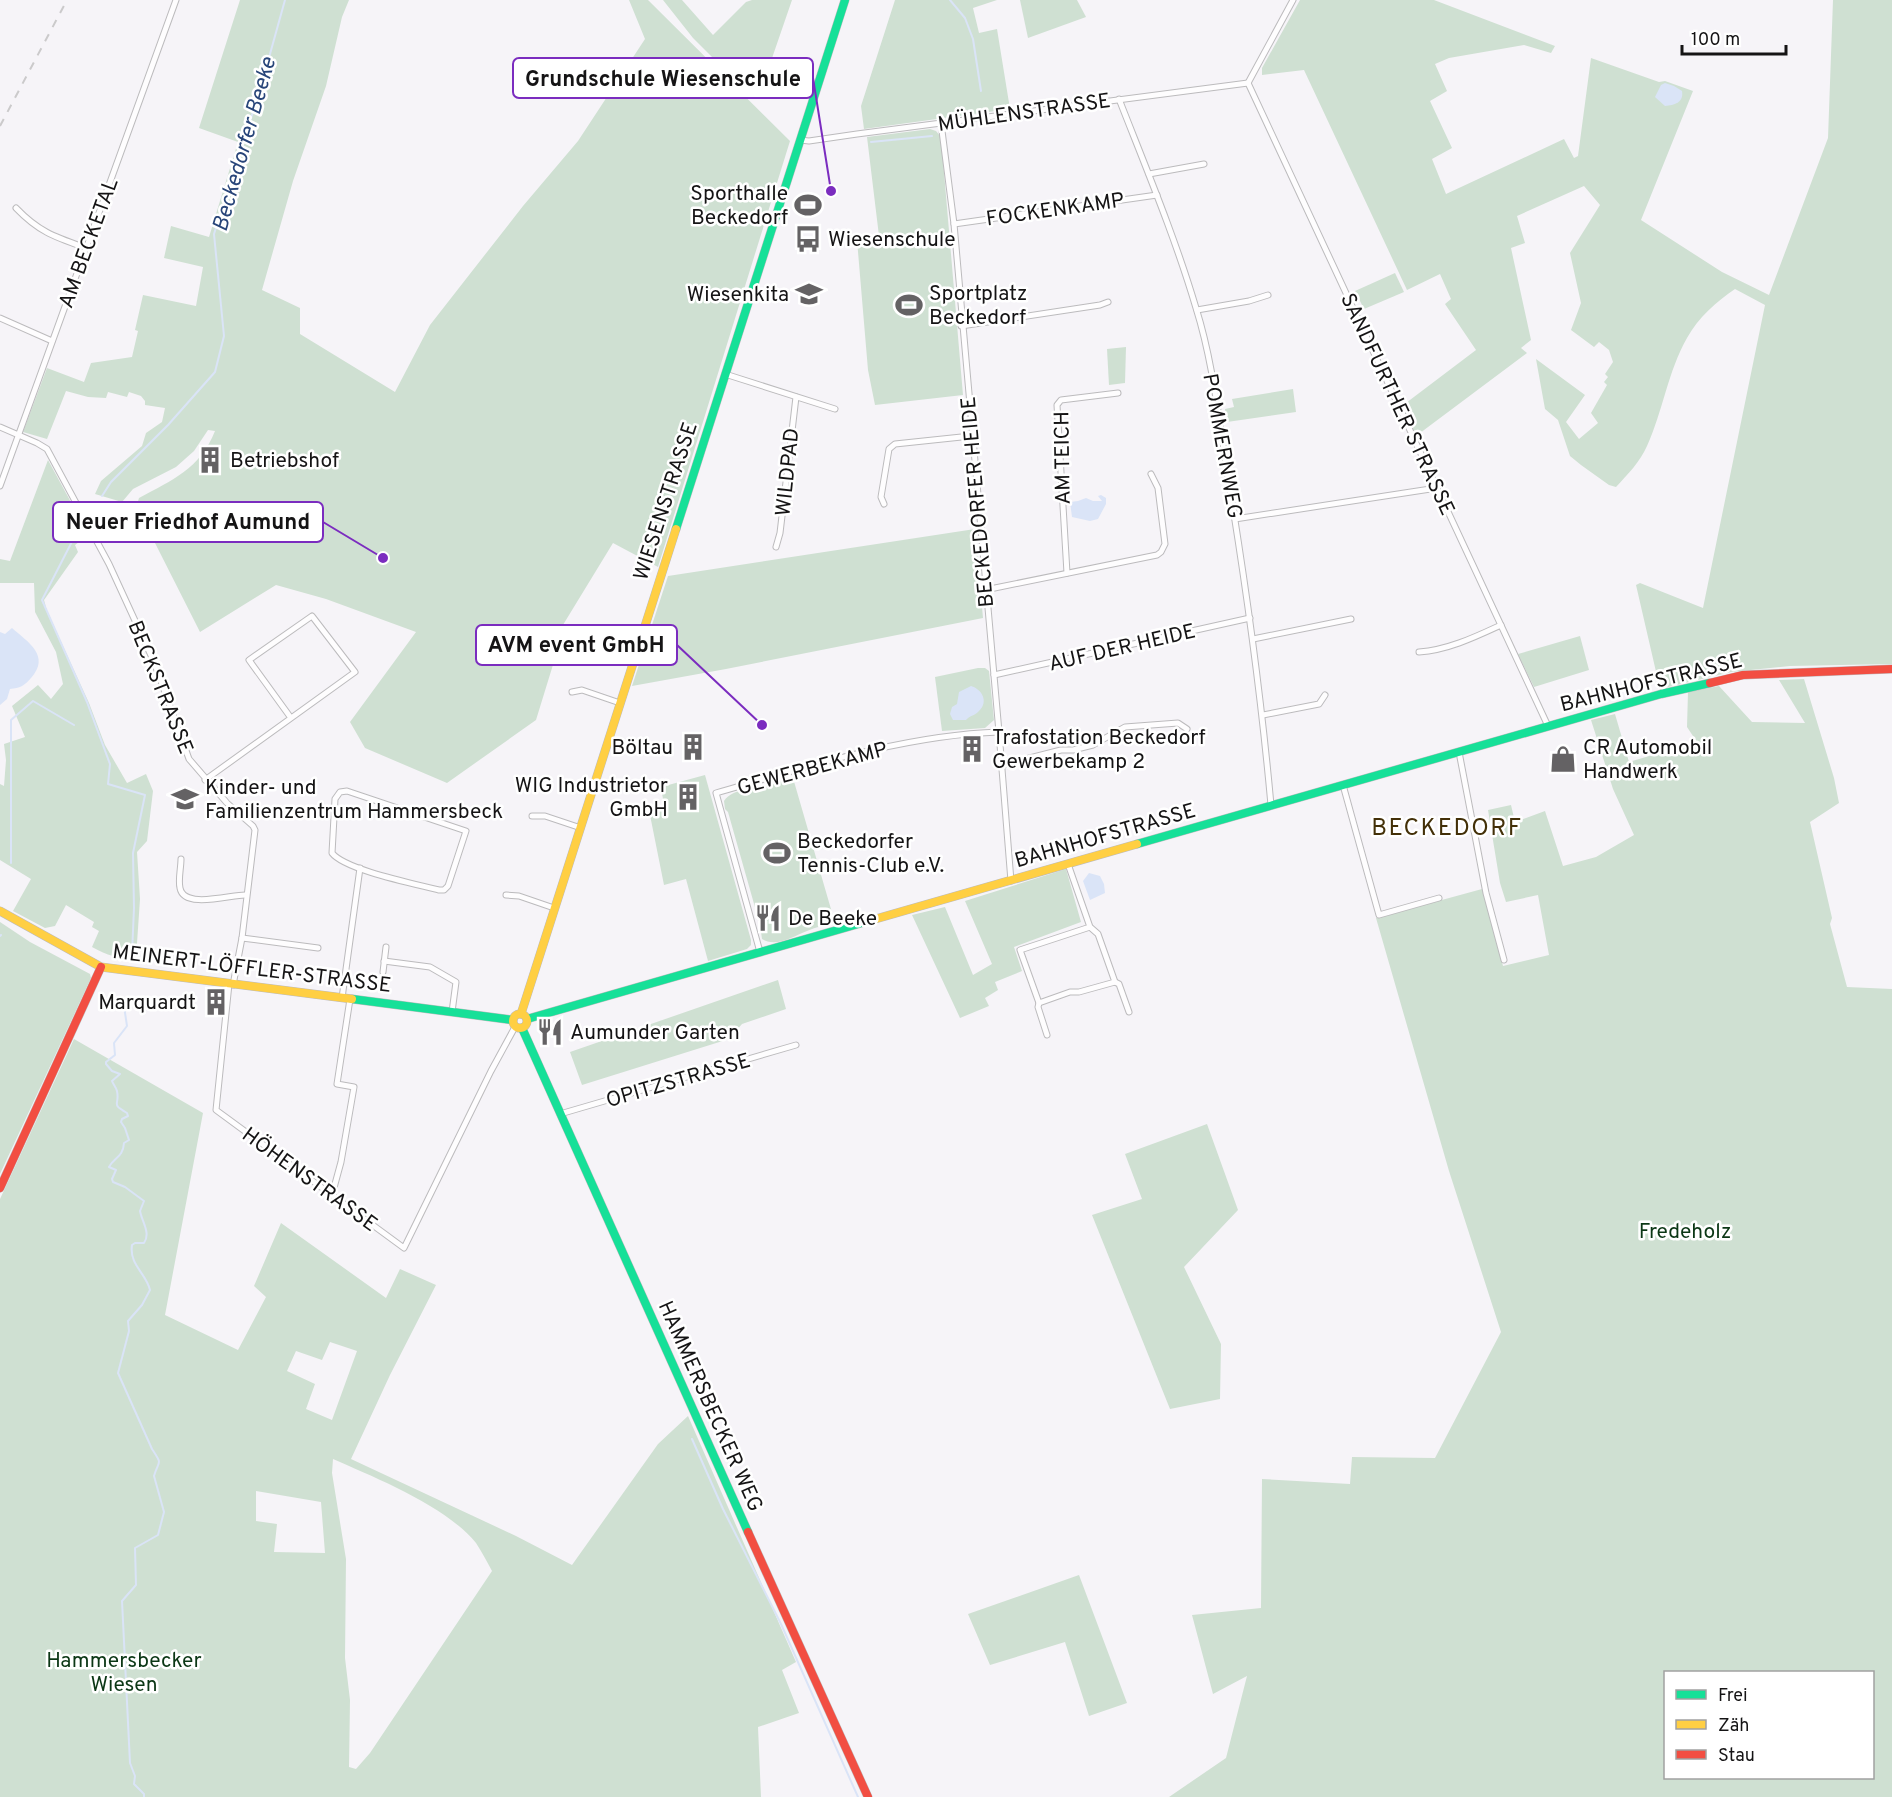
<svg xmlns="http://www.w3.org/2000/svg" width="1892" height="1797" font-family="Overpass,sans-serif">
<style>
.green{fill:#cfe0d2;fill-rule:evenodd}
.water{fill:#dae4f7}
.lines{fill:none;stroke-linecap:round;stroke-linejoin:round}
.stream{stroke:#dae4f7;stroke-width:2}
.street-casing{stroke:#bcbbbd;stroke-width:7}
.fast-casing{stroke:#bcbbbd;stroke-width:9}
.slow-casing{stroke:#bcbbbd;stroke-width:9}
.jam-casing{stroke:#bcbbbd;stroke-width:9}
.street{stroke:#fefdfe;stroke-width:5}
.fast{stroke:#16e098;stroke-width:8}
.slow{stroke:#ffcf43;stroke-width:8}
.jam{stroke:#f24e42;stroke-width:8}
.rail{stroke:#cbcacb;stroke-width:2;stroke-dasharray:8 8;stroke-linecap:butt}
.labels{text-anchor:middle;stroke-width:5;stroke-linejoin:round;paint-order:stroke}
.street-label{font-size:21px;fill:#151415;stroke:#fff}
.poi-label{font-size:21px;fill:#151415;stroke:#fff;text-anchor:start}
.park-label{font-size:21px;fill:#0b3715;stroke:#fff}
.water-label{font-size:22px;font-style:italic;fill:#284579;stroke:#fff}
.quarter-label{font-size:24px;letter-spacing:1.5px;fill:#433008;stroke:#fff}
.leader{fill:none;stroke:#7b2cbf;stroke-width:2}
.callout-dot{fill:#7b2cbf;stroke:#fff;stroke-width:2}
.callout{fill:#fff;stroke:#7b2cbf;stroke-width:2}
.callout-label{font-size:22px;text-anchor:middle;font-weight:bold;fill:#151415}
</style>
<rect width="100%" height="100%" fill="#f6f4f8"/>
<g class="green">
<path d="M240,0H349L342,17L326,86L293,181L262,290L300,308V334L395,392L430,325L523,206L578,141L645,39L629,0H648L790,141L658,567L613,543L555,638L560,642L536,720L447,783L365,748L350,722L416,632L326,599L276,585L200,632L155,543L128,535L139,498C172,480 200,469 215,431L208,430L194,451L176,467L133,489L122,502L95,494L101,481L142,446L146,433L162,422L165,408L145,405V401L141,396L129,392L127,397L108,392L106,398L88,397L66,391L47,439L23,432L47,368L84,382L91,363L132,357L138,331L135,330L143,295L196,306L203,267L164,258L171,226L209,237L238,142L199,128Z"/>
<path d="M663,0H682L713,35L746,2L752,0H792L759,96L743,77L737,82L693,38Z"/>
<path d="M895,0H997L973,8L979,33L997,29L1010,109L864,129L861,106Z"/>
<path d="M1020,0H1077L1086,17L1028,38Z"/>
<path d="M1300,0H1434L1555,46L1551,53L1524,45L1449,58L1435,64L1447,91L1430,101L1452,148L1432,159L1446,194L1564,139L1574,158L1578,156L1591,58L1659,82L1665,81L1693,91L1641,220L1722,272L1769,295L1828,138L1833,0H1892V664L1790,666L1731,672L1660,689L1636,585L1640,583L1703,608L1765,305L1735,289C1717,301 1698,318 1687,338C1668,371 1663,411 1647,446C1640,462 1628,474 1616,487L1609,485L1581,465L1570,456L1558,420L1545,409L1536,359L1585,395L1566,422L1579,439L1598,423L1591,413L1607,385L1604,382L1608,377L1605,374L1613,362L1609,350L1599,342L1594,347L1571,330L1581,303L1570,253L1600,205L1584,186L1517,216L1525,243L1511,248L1531,340L1521,348L1527,353L1416,436L1402,406L1476,350L1445,304L1451,299L1440,274L1407,290L1304,70L1262,75V68Z"/>
<path d="M930,129L936,131L941,137L963,395L875,405L868,370L857,240L879,236L867,137Z"/>
<path d="M1395,273L1404,292L1364,309L1355,291Z"/>
<path d="M1126,347L1125,383L1109,385L1107,349Z"/>
<path d="M1293,389L1296,412L1227,422L1225,409L1234,407L1232,399Z"/>
<path d="M48,460L79,517L87,536L75,545L78,552L44,600L47,611L89,703L105,745L127,783L146,774L153,791L147,841L137,852L140,899L136,958C117,958 108,956 92,947L99,931L92,927L94,922L66,905L55,926L45,928L13,911L31,879L0,860V784L4,786L6,760L4,744L25,737L12,706L38,685L51,699L63,684L56,652L35,612L34,583H0V559L10,561Z"/>
<path d="M975,529L983,618L726,669L632,686L668,576Z"/>
<path d="M1580,636L1589,670L1534,687L1518,654Z"/>
<path d="M978,668H985L989,671L994,720L985,728L942,731L935,677Z"/>
<path d="M1804,679L1834,778L1839,803L1810,822L1832,918L1830,924L1847,987L1892,989V1797H1169L1226,1758L1247,1676L1213,1694L1192,1615L1261,1608L1262,1479L1350,1484L1352,1457L1435,1458L1501,1332L1449,1171L1376,918L1482,889L1503,966L1549,955L1538,895L1506,902L1500,883L1488,810L1511,805L1515,822L1545,811L1563,866L1596,857L1634,835L1613,789L1591,720L1615,714L1629,762L1666,751L1669,754L1697,742L1687,727L1688,692L1719,686L1752,722L1805,723L1779,680ZM1666,1672H1872V1778H1666Z"/>
<path d="M705,775L751,940V945L747,949L708,961L686,879L664,885L649,810L664,805L661,787Z"/>
<path d="M793,778L835,923C826,925 816,927 807,931C794,936 776,948 762,939L760,925L728,812L725,809L724,801C729,793 740,790 748,791Z"/>
<path d="M1066,869L1081,922L1014,947L1022,971L995,982L998,990L985,998L989,1006L960,1018L912,915L945,907L973,975L992,964L965,901Z"/>
<path d="M0,922L30,942L90,974L91,978L0,1174Z"/>
<path d="M778,980L786,1009L742,1024L729,1039L582,1085L570,1052Z"/>
<path d="M74,1039L203,1113L165,1315L238,1350L266,1297L254,1286L281,1223L386,1298L400,1269L436,1285L390,1375L351,1459L516,1536L572,1565L658,1444L688,1416L796,1662L782,1670L799,1713L758,1727L761,1797H0V1199ZM330,1342L357,1351L332,1420L306,1409L315,1384L287,1371L296,1351L322,1360ZM333,1459C376,1478 446,1506 476,1543C482,1552 487,1562 492,1571L370,1753L356,1769L349,1767L350,1700L345,1658L346,1559L332,1473ZM256,1491L321,1502L325,1553L274,1552L277,1524L256,1521Z"/>
<path d="M1207,1124L1238,1210L1184,1267L1221,1344L1220,1399L1170,1409L1092,1215L1142,1199L1125,1154Z"/>
<path d="M1079,1575L1127,1703L1089,1716L1065,1642L990,1665L968,1614Z"/>
</g>
<g class="water">
<path d="M1665,83L1674,86L1682,91C1684,103 1674,105 1665,106L1655,97L1661,85Z"/>
<path d="M1101,495L1106,498V504L1098,519L1090,521L1072,517L1070,502L1078,501L1086,498L1093,501H1102L1098,496Z"/>
<path d="M12,628C28,642 51,656 31,678C24,686 20,688 10,689L7,699L0,705V632L5,634Z"/>
<path d="M971,686C982,689 989,702 979,711C975,716 970,715 966,720H953L950,714L952,707L957,704L959,692Z"/>
<path d="M1089,873L1100,876L1104,884L1105,893L1090,900L1083,881Z"/>
</g>
<g class="lines">
<g class="stream">
<path d="M950,0L965,18L973,39L981,91"/>
<path d="M871,142L932,136"/>
<path d="M102,496L111,482L168,425L215,372L224,336L214,234L260,90L285,0"/>
<path d="M80,526L42,600L87,702L110,764L108,784L145,795L133,853L134,908L132,954"/>
<path d="M11,863V720L33,701L74,725"/>
<path d="M0,936L1,935"/>
<path d="M124,1006L127,1026L114,1043L115,1055L106,1062V1064L112,1071L120,1074L112,1081C113,1084 116,1087 117,1091C120,1106 110,1103 127,1113L128,1116L122,1119L121,1122L125,1128L129,1140L124,1143C123,1158 114,1157 109,1167L116,1170L112,1179L113,1182L125,1187L144,1201L140,1211C142,1222 151,1233 144,1243H135L132,1245C129,1265 146,1273 150,1290L142,1305L128,1321L129,1331L118,1373L152,1449C163,1466 159,1459 154,1476L164,1512L158,1535L135,1548L136,1585L122,1601L130,1763L135,1776L134,1784L144,1794V1797"/>
<path d="M692,1439L723,1509L781,1624L858,1797"/>
</g>
<defs>
<g id="street">
<path d="M1248,83L1548,726"/>
<path d="M1248,83L1293,0"/>
<path d="M1119,99C1146,168 1175,237 1196,308C1213,362 1219,421 1228,477C1246,586 1261,695 1271,805"/>
<path d="M941,123L954,224L999,732L1011,881"/>
<path d="M800,140L809,141L857,134L1248,83"/>
<path d="M1149,174L1204,164"/>
<path d="M16,208C39,232 55,237 86,248"/>
<path d="M954,224L1157,195"/>
<path d="M1197,310L1249,301L1268,295"/>
<path d="M0,318L52,341"/>
<path d="M961,326L1100,305L1108,302"/>
<path d="M725,374L835,409"/>
<path d="M0,427L37,443L47,449L109,564L154,662L189,759L227,803L253,826L255,830L242,938L233,985"/>
<path d="M0,486L176,0"/>
<path d="M884,504L881,497L889,449L895,444L971,436"/>
<path d="M1235,519L1437,488"/>
<path d="M776,547L780,533L796,397"/>
<path d="M1067,573L1057,405L1061,400L1118,393"/>
<path d="M985,590L1157,555L1161,552L1165,544L1158,488L1151,474"/>
<path d="M1253,639L1351,619"/>
<path d="M1419,652C1448,650 1475,637 1501,625"/>
<path d="M994,675L1250,618"/>
<path d="M572,692L582,690L620,703"/>
<path d="M1263,715L1319,704L1325,695"/>
<path d="M1459,752L1486,893L1504,960"/>
<path d="M1002,765L1061,750H1073L1093,745L1125,727L1178,723L1187,729"/>
<path d="M205,780L355,672L312,616L249,660L291,718"/>
<path d="M1343,785L1379,915L1439,898"/>
<path d="M347,791L466,831L448,886L444,890H439C416,884 345,870 332,853L335,799L340,792Z"/>
<path d="M532,816H545L581,828"/>
<path d="M181,859C181,868 178,880 180,888C184,910 233,894 246,895"/>
<path d="M1068,864L1090,927L1020,950L1039,1003L1070,992H1079L1115,982L1098,934L1090,927"/>
<path d="M506,895L519,896L554,908"/>
<path d="M242,938L318,948"/>
<path d="M760,952L716,793C806,767 905,735 999,732"/>
<path d="M384,961L430,967L456,982L452,1012"/>
<path d="M383,972L386,947"/>
<path d="M1115,982L1119,984L1129,1012"/>
<path d="M229,984L216,1110L404,1248L491,1071L515,1027"/>
<path d="M342,998L360,868"/>
<path d="M1039,1003L1038,1007L1047,1035"/>
<path d="M560,1114L796,1045"/>
<path d="M332,1195L341,1162L354,1087L337,1084L350,999"/>
</g>
<g id="fast">
<path d="M676,529L845,0"/>
<path d="M1137,844L1661,694L1710,683"/>
<path d="M352,999L513,1020"/>
<path d="M527,1019L872,920"/>
<path d="M522,1028L748,1532"/>
</g>
<g id="slow">
<path d="M0,911L101,967L352,999"/>
<path d="M872,920L1137,844"/>
<circle cx="520" cy="1021" r="7"/>
<path d="M521,1014L676,529"/>
</g>
<g id="jam">
<path d="M1710,683L1743,675L1892,669"/>
<path d="M0,1188L101,967"/>
<path d="M748,1532L868,1797"/>
</g>
</defs>
<use href="#street" class="street-casing"/>
<use href="#fast" class="fast-casing"/>
<use href="#slow" class="slow-casing"/>
<use href="#jam" class="jam-casing"/>
<use href="#street" class="street"/>
<use href="#fast" class="fast"/>
<use href="#slow" class="slow"/>
<use href="#jam" class="jam"/>
<path class="rail" d="M0,126L67,0"/>
</g>
<defs>
<symbol id="stadium-bare" viewBox="-9 -9 18 18"><path d="M0-5a6.5 5 0 1 0 0 10a6.5 5 0 1 0 0-10ZM-3.5-1.8h7v3.6h-7Z" fill="#646264" stroke="#fff" stroke-width="2.5" paint-order="stroke"/></symbol>
<symbol id="bus-bare" viewBox="-9 -9 18 18"><path d="M-5-6H5V4H4V6H2V4H-2V6H-4V4H-5ZM-3.5-4V0h7V-4ZM-3.5 1.2v1.5H-2V1.2ZM2 1.2v1.5H3.5V1.2Z" fill="#646264" stroke="#fff" stroke-width="2.5" paint-order="stroke"/></symbol>
<symbol id="school-bare" viewBox="-9 -9 18 18"><path d="M0-5L7-2L0 1L-7-2ZM-4 1L0 2.5L4 1V4Q0 6-4 4Z" fill="#646264" stroke="#fff" stroke-width="2.5" paint-order="stroke"/></symbol>
<symbol id="building-bare" viewBox="-9 -9 18 18"><path d="M-4-6H4V6H1V3H-1V6H-4ZM-2.5-4.3h1.7v1.8h-1.7ZM.8-4.3h1.7v1.8H.8ZM-2.5-1h1.7V.8h-1.7ZM.8-1h1.7V.8H.8Z" fill="#646264" stroke="#fff" stroke-width="2.5" paint-order="stroke"/></symbol>
<symbol id="shop-bare" viewBox="-9 -9 18 18"><path d="M-5-2.5h2.3a2.7 3.5 0 0 1 5.4 0H5L5.5 6h-11ZM-1.5-2.5h3a1.5 2.3 0 0 0-3 0Z" fill="#646264" stroke="#fff" stroke-width="2.5" paint-order="stroke"/></symbol>
<symbol id="restaurant-bare" viewBox="-9 -9 18 18"><path d="M-5-6h1v4h1v-4h1v4h1v-4h1v5L-1.5 .5V6h-2V.5L-5-1ZM5-6V6H3V1.5H1.5Q1.5-4 5-6Z" fill="#646264" stroke="#fff" stroke-width="2.5" paint-order="stroke"/></symbol>
</defs>
<g fill-rule="evenodd">
<use href="#stadium-bare" x="789" y="186" width="38" height="38"/>
<use href="#bus-bare" x="789" y="220" width="38" height="38"/>
<use href="#school-bare" x="790" y="275" width="38" height="38"/>
<use href="#stadium-bare" x="890" y="286" width="38" height="38"/>
<use href="#building-bare" x="191" y="441" width="38" height="38"/>
<use href="#building-bare" x="674" y="728" width="38" height="38"/>
<use href="#building-bare" x="953" y="730" width="38" height="38"/>
<use href="#shop-bare" x="1544" y="740" width="38" height="38"/>
<use href="#building-bare" x="669" y="778" width="38" height="38"/>
<use href="#school-bare" x="166" y="780" width="38" height="38"/>
<use href="#stadium-bare" x="758" y="834" width="38" height="38"/>
<use href="#restaurant-bare" x="749" y="899" width="38" height="38"/>
<use href="#building-bare" x="197" y="983" width="38" height="38"/>
<use href="#restaurant-bare" x="531" y="1013" width="38" height="38"/>
</g>
<g class="labels">
<g class="street-label">
<text transform="translate(1024 112) rotate(-8)" y="7">MÜHLENSTRASSE</text>
<text transform="translate(1055 209) rotate(-8)" y="7">FOCKENKAMP</text>
<text transform="translate(88 243) rotate(-70)" y="7">AM BECKETAL</text>
<text transform="translate(1398 404) rotate(65)" y="7">SANDFURTHER STRASSE</text>
<text transform="translate(1223 446) rotate(80)" y="7">POMMERNWEG</text>
<text transform="translate(1062 458) rotate(-91)" y="7">AM TEICH</text>
<text transform="translate(787 472) rotate(-84)" y="7">WILDPAD</text>
<text transform="translate(665 501) rotate(-72)" y="7">WIESENSTRASSE</text>
<text transform="translate(977 502) rotate(-95)" y="7">BECKEDORFER HEIDE</text>
<text transform="translate(1122 647) rotate(-13)" y="7">AUF DER HEIDE</text>
<text transform="translate(1651 682) rotate(-14)" y="7">BAHNHOFSTRASSE</text>
<text transform="translate(161 687) rotate(68)" y="7">BECKSTRASSE</text>
<text transform="translate(812 768) rotate(-15)" y="7">GEWERBEKAMP</text>
<text transform="translate(1105 835) rotate(-16)" y="7">BAHNHOFSTRASSE</text>
<text transform="translate(252 968) rotate(7)" y="7">MEINERT-LÖFFLER-STRASSE</text>
<text transform="translate(678 1080) rotate(-16)" y="7">OPITZSTRASSE</text>
<text transform="translate(310 1179) rotate(36)" y="7">HÖHENSTRASSE</text>
<text transform="translate(711 1406) rotate(66)" y="7">HAMMERSBECKER WEG</text>
</g>
<g class="poi-label">
<text x="788" y="200" text-anchor="end">Sporthalle<tspan x="788" dy="24">Beckedorf</tspan></text>
<text x="828" y="246">Wiesenschule</text>
<text x="929" y="300">Sportplatz<tspan x="929" dy="24">Beckedorf</tspan></text>
<text x="789" y="301" text-anchor="end">Wiesenkita</text>
<text x="230" y="467">Betriebshof</text>
<text x="992" y="744">Trafostation Beckedorf<tspan x="992" dy="24">Gewerbekamp 2</tspan></text>
<text x="673" y="754" text-anchor="end">Böltau</text>
<text x="1583" y="754">CR Automobil<tspan x="1583" dy="24">Handwerk</tspan></text>
<text x="668" y="792" text-anchor="end">WIG Industrietor<tspan x="668" dy="24">GmbH</tspan></text>
<text x="205" y="794">Kinder- und<tspan x="205" dy="24">Familienzentrum Hammersbeck</tspan></text>
<text x="797" y="848">Beckedorfer<tspan x="797" dy="24">Tennis-Club e.V.</tspan></text>
<text x="788" y="925">De Beeke</text>
<text x="196" y="1009" text-anchor="end">Marquardt</text>
<text x="570" y="1039">Aumunder Garten</text>
</g>
<g class="park-label">
<text x="1685" y="1238">Fredeholz</text>
<text x="124" y="1667">Hammersbecker<tspan x="124" dy="24">Wiesen</tspan></text>
</g>
<g class="water-label">
<text transform="translate(243 144) rotate(-74)" y="8">Beckedorfer Beeke</text>
</g>
<g class="quarter-label">
<text x="1447" y="835">BECKEDORF</text>
</g>
</g>
<path class="leader" d="M831 191L813 78M383 558L323 522M762 725L677 645"/>
<g class="callout-dot">
<circle cx="831" cy="191" r="6"/>
<circle cx="383" cy="558" r="6"/>
<circle cx="762" cy="725" r="6"/>
</g>
<g class="callout">
<rect x="513" y="58" width="300" height="40" rx="6"/>
<rect x="53" y="502" width="270" height="40" rx="6"/>
<rect x="476" y="625" width="201" height="40" rx="6"/>
</g>
<g class="callout-label">
<text x="663" y="86">Grundschule Wiesenschule</text>
<text x="188" y="529">Neuer Friedhof Aumund</text>
<text x="576" y="652">AVM event GmbH</text>
</g>
<rect x="1664" y="1671" width="210" height="108" fill="#ffffff" stroke="#a1a1a1" stroke-width="1.5"/>
<rect x="1676" y="1690" width="30" height="9" fill="#16e098" stroke="#a1a1a1" stroke-width="1.5"/>
<text x="1718" y="1701" font-size="18" fill="#151415">Frei</text>
<rect x="1676" y="1720" width="30" height="9" fill="#ffcf43" stroke="#a1a1a1" stroke-width="1.5"/>
<text x="1718" y="1731" font-size="18" fill="#151415">Zäh</text>
<rect x="1676" y="1750" width="30" height="9" fill="#f24e42" stroke="#a1a1a1" stroke-width="1.5"/>
<text x="1718" y="1761" font-size="18" fill="#151415">Stau</text>
<path d="M1682 45v9h104v-9" fill="none" stroke="#151415" stroke-width="3"/>
<text x="1691" y="45" font-size="18" fill="#151415" stroke="#ffffff" stroke-width="4.5" paint-order="stroke">100 m</text>
</svg>
